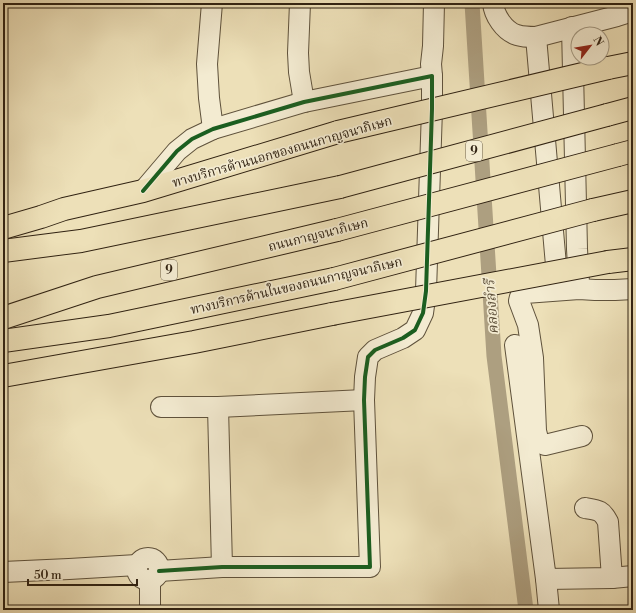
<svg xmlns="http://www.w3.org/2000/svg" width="636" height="613" font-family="'Libre Bodoni','Noto Serif Thai',serif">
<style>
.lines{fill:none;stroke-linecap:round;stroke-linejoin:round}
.canal{stroke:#ad9f80;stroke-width:15}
.minor-casing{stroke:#5f523c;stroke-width:22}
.major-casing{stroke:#302212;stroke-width:24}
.highway-casing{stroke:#302212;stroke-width:24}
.minor{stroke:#f3ebd1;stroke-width:20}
.major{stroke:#ede0b8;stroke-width:22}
.highway{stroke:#ede0b8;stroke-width:22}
.major-bridge-casing{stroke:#302212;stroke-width:24;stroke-linecap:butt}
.highway-bridge-casing{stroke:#302212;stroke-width:24;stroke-linecap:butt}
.major-bridge{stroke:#ede0b8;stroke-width:22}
.highway-bridge{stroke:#ede0b8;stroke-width:22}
.cycleway-casing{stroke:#f3ebd1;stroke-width:6}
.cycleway{stroke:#1b5e20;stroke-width:4}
.labels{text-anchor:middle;stroke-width:3.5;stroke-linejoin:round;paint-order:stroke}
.shield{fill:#f3ebd1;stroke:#6a5e4b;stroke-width:1}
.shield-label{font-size:12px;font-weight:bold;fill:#302212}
.street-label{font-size:13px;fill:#302212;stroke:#f3ebd1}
.water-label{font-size:14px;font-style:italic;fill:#5c4e38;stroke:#f3ebd1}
</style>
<rect width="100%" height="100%" fill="#ede0b8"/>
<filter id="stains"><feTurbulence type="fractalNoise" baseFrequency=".005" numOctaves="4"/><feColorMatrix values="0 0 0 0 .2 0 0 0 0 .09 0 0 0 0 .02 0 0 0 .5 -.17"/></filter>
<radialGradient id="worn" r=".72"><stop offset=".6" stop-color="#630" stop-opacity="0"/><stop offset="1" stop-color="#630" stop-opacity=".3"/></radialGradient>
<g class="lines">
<path class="canal" d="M472,3L494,356L526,610"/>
<defs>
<g id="minor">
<path d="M212,3L207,64L209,98L213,129"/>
<path d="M300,3L298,53L299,72L304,102"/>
<path d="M493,3C494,15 504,31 517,35C523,37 529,37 536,37L617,16L633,11"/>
<path d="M572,27L577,249L579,283"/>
<path d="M536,37L558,288"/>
<path d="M432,76L431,64L433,46L434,3"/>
<path d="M143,191L177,151L192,139L213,129L304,102L432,76V109L426,291L423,313L415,330L403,338L375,350L368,357L365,377L364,400L370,567H222L159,571"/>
<path d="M515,345L546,579L612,578L633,576"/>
<path d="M161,407H218L364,400"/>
<path d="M218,407L222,567"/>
<path d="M582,436L545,445L540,443L538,439L536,431L533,358L528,325L519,301L520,297L522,295L525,293L579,289L595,290H615L633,289"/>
<path d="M585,508C598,510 602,510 608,522L612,578"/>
<circle cx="148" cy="569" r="11"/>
<path d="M3,572L69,569L137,565"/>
<path d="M546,579L549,610"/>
<path d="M150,580V610"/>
</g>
<g id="major">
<path d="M608,68L633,63"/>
<path d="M593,210L633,201"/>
<path d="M3,228L41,217L64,209L143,191L338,132"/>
<path d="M608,262L633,259"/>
<path d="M3,341L109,326L334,279"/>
<path d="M3,376L194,342L332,314"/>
</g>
<g id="highway">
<path d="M607,115L633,108"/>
<path d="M618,155L633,151"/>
<path d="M3,251L81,241L340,187"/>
<path d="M3,318L97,287L337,230"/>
</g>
</defs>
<use href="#minor" class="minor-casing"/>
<use href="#major" class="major-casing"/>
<use href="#highway" class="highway-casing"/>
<use href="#minor" class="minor"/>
<use href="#major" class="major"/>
<use href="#highway" class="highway"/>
<defs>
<g id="major-bridge">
<path d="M338,132L608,68"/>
<path d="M334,279L593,210"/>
<path d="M332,314L608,262"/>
</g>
<g id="highway-bridge">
<path d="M340,187L607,115"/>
<path d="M337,230L618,155"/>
</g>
</defs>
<use href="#major-bridge" class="major-bridge-casing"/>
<use href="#highway-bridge" class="highway-bridge-casing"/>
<use href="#major-bridge" class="major-bridge"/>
<use href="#highway-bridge" class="highway-bridge"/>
<defs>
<path id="cycleway" d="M143,191L177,151L192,139L213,129L304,102L432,76V109L426,291L423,313L415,330L403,338L375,350L368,357L365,377L364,400L370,567H222L159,571"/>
</defs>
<use href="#cycleway" class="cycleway-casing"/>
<use href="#cycleway" class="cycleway"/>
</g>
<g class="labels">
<g class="shield">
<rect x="466" y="141" width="16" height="20" rx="3"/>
<rect x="161" y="260" width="16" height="20" rx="3"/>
</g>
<g class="shield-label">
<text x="474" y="155">9</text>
<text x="169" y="274">9</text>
</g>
<g class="street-label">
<text transform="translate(282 151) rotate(-16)" y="5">ทางบริการด้านนอกของถนนกาญจนาภิเษก</text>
<text transform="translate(318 234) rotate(-14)" y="5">ถนนกาญจนาภิเษก</text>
<text transform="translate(296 285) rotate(-13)" y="5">ทางบริการด้านในของถนนกาญจนาภิเษก</text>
</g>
<g class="water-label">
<text transform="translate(491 307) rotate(-94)" y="5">คลองลำรี</text>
</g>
</g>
<rect width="636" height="613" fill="none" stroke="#ede0b8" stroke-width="16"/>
<rect x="4" y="4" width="628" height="605" fill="none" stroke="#302212" stroke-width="2"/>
<rect x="8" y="8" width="620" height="597" fill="none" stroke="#302212"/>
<g transform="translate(590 46) rotate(59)"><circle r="19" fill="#f3ebd1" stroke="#a59b85"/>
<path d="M0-3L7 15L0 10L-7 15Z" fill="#8f2418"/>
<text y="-6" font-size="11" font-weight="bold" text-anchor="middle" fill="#302212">N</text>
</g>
<path d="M28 579v6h109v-6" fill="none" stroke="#302212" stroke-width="2"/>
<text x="34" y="579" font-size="12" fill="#302212" stroke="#f3ebd1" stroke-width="3" paint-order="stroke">50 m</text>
<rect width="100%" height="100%" filter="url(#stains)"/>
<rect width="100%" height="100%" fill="url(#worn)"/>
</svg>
